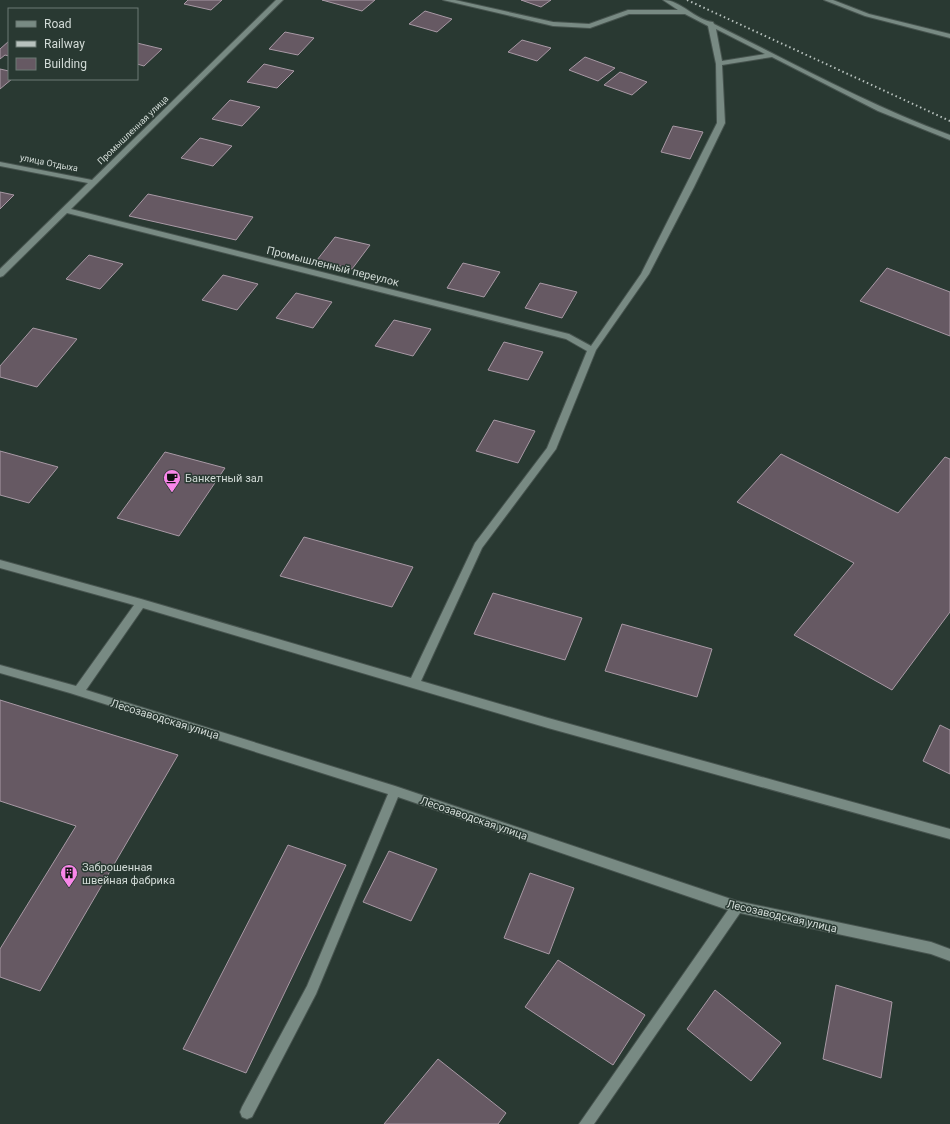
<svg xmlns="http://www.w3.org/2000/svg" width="950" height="1124" font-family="Roboto,sans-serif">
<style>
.building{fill:#665963;stroke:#a899a5}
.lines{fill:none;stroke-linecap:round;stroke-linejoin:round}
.minor-casing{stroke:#47544f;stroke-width:2}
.minor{fill:#788a83;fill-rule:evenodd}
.rail{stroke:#b7c1bd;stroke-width:2;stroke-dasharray:1.5 3;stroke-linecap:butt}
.labels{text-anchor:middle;stroke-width:3;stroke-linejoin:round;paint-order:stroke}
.far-street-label{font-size:9px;fill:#d2dbd7;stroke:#293932}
.street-label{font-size:11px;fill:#d2dbd7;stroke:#293932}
.poi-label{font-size:11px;fill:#d2dbd7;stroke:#293932;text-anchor:start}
</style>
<rect width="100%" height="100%" fill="#293932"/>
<g class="building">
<path d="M188,0H222L211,10L184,4Z"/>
<path d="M322,0H375L362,11Z"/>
<path d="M521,0H551L541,7Z"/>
<path d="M425,11L452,19L437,32L409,24Z"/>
<path d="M285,32L314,38L298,55L269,49Z"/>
<path d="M522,40L551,48L537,61L508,52Z"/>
<path d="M9,41V56L5,55L0,59V49Z"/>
<path d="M137,43L162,49L144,66L137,64Z"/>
<path d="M585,57L615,68L598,81L569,70Z"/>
<path d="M264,64L294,71L277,88L247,82Z"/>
<path d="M0,69L9,71V79H12L0,89Z"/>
<path d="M620,72L647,82L632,95L604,85Z"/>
<path d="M230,100L260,107L242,126L212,119Z"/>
<path d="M673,126L703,132L690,159L661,152Z"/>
<path d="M200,138L232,146L213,166L181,158Z"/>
<path d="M0,192L14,195L0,209Z"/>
<path d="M148,194L253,217L236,240L129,216Z"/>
<path d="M335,237L370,245L352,269L317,260Z"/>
<path d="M89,255L123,264L100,289L66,279Z"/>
<path d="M463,263L500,272L484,297L447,288Z"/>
<path d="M887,268L950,292V336L860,301Z"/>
<path d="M223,275L258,284L237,310L202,300Z"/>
<path d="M540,283L577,292L562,318L525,308Z"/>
<path d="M296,293L332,302L313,328L276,318Z"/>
<path d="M394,320L431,329L413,356L375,346Z"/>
<path d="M33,328L77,339L37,387L0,377V366Z"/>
<path d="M504,342L543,352L528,380L488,370Z"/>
<path d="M494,420L535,431L518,463L476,451Z"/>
<path d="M0,451L58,467L29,503L0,495Z"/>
<path d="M165,452L225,468L179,536L117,518Z"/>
<path d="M781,454L898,513L945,457L950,459V612L892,690L794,635L854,563L737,502Z"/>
<path d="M304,537L413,567L392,607L280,576Z"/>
<path d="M493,593L582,618L565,660L474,634Z"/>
<path d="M622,624L712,649L697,697L605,671Z"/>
<path d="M0,700L178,755L40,991L0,977V949L76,826L0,801Z"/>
<path d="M940,725L950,730V774L923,761Z"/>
<path d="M288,845L346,865L246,1073L183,1049Z"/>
<path d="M389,851L437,869L411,921L363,902Z"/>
<path d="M530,873L574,888L549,954L504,938Z"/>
<path d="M558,960L645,1015L613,1065L525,1007Z"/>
<path d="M836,985L892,1002L881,1078L823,1059Z"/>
<path d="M715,990L781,1043L751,1081L687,1029Z"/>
<path d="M438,1059L506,1113L498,1124H384Z"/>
</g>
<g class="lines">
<defs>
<g id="minor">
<path d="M276,0H283L71,209L569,334L591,346L641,274L717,123L716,64L708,26L685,14H629L590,28L553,26L443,0H455L553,22L589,24L628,10H678L663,0C681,0 695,20 713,22L714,24C792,62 868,105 950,135V140L878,111L772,57L722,65L725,123L694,187L649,274L596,350L556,449L482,548L421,681L548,718L950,829V839L548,728L143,608L86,690L395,786L737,901L931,942L950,949V961L931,954L740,913L594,1124H579L728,910L398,797L316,994L252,1117L247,1119L242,1117L240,1112L242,1107L307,986L388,794L70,693L0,673V665L76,686L134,605L0,568V560L141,599L411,678L475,543L547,448L587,351L566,339L67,213L3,276L0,277V269L88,183L0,166V162L92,180ZM716,29L765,54L722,61Z"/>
<path d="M824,0H833L869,14L950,34V38L865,16Z"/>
</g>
</defs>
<use href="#minor" class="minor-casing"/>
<use href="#minor" class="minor"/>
<path class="rail" d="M687,0L950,121"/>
</g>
<defs>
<symbol id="cafe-pin" viewBox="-11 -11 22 30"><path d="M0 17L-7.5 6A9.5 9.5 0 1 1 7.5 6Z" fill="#f987e9" stroke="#293932"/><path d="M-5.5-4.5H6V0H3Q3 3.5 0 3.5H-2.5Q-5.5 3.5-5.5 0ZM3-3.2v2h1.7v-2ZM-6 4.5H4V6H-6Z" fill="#111"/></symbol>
<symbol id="building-pin" viewBox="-11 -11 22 30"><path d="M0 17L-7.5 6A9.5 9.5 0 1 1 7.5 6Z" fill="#f987e9" stroke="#293932"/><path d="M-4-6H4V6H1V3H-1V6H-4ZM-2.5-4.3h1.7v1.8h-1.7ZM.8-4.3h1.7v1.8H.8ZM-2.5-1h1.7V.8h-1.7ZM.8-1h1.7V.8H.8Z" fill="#111"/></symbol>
</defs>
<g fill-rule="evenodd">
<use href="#cafe-pin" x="162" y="468" width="20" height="27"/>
<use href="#building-pin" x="59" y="863" width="20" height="27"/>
</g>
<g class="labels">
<g class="far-street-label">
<text transform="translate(133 130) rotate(-44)" y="3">Промышленная улица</text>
<text transform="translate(49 163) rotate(11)" y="3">улица Отдыха</text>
</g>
<g class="street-label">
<text transform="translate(333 266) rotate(14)" y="4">Промышленный переулок</text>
<text transform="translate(165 719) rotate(17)" y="4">Лесозаводская улица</text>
<text transform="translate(474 818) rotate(19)" y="4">Лесозаводская улица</text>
<text transform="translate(782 916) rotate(13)" y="4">Лесозаводская улица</text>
</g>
<g class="poi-label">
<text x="185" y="482">Банкетный зал</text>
<text x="82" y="871">Заброшенная<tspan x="82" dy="13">швейная фабрика</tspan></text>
</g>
</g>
<rect x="8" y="8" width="130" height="72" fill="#293932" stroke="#6d7a74"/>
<rect x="16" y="21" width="20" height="6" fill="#788a83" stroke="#6d7a74"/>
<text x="44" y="28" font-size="12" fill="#d2dbd7">Road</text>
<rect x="16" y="41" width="20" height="6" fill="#b7c1bd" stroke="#6d7a74"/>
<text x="44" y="48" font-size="12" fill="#d2dbd7">Railway</text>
<rect x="16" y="58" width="20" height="12" fill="#665963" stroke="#6d7a74"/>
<text x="44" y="68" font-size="12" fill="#d2dbd7">Building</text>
</svg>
